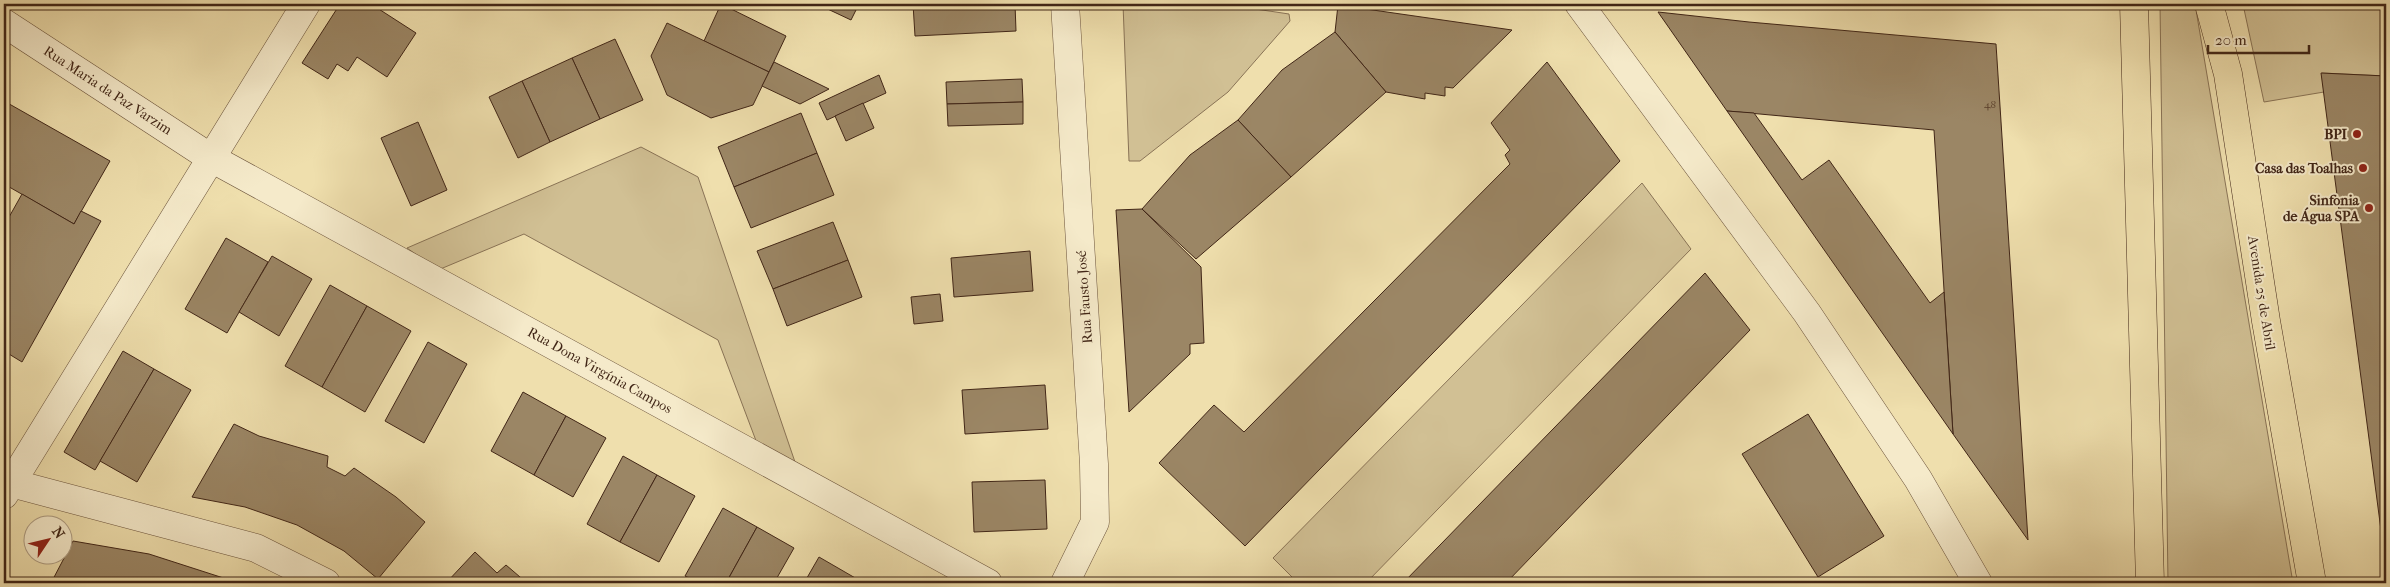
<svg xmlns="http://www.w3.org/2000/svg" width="2390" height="587" font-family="'IM FELL French Canon',serif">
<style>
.green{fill:#d1c094;stroke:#897356}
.building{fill:#9b8665;stroke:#412617}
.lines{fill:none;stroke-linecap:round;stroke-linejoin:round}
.street-casing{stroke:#6c543c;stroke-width:29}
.primary-casing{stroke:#412617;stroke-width:29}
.street{stroke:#f5eaca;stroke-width:28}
.primary{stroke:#efdfad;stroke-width:28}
.poi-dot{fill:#8f2418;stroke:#f5eaca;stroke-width:2}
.labels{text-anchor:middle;stroke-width:4;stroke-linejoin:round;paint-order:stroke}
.number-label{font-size:11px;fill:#583e2a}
.street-label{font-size:14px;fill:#412617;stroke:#f5eaca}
.poi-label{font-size:14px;font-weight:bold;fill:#412617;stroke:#f5eaca;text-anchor:end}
</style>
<rect width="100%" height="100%" fill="#efdfad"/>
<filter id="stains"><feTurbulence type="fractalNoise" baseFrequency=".004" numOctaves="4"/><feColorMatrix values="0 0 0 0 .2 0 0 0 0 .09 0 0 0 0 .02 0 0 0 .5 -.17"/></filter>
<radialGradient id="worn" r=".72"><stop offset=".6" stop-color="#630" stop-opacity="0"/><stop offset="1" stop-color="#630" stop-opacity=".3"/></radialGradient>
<g class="green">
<path d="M1123,4H1222L1289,14L1290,21L1228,92L1140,161H1129Z"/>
<path d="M2160,4H2195L2293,583H2168Z"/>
<path d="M2246,4H2386V76L2322,73L2324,92L2264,102L2244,9Z"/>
<path d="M641,147L698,177L796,465L758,446L718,340L524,234L438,270L407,248Z"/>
<path d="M1642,183L1691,249L1366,583H1298L1273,558Z"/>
</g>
<g class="building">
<path d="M340,4H371L416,33L387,77L357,57L348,71L337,64L328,79L302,63Z"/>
<path d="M721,4L786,36L769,72L704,41Z"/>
<path d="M817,4H859L851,20Z"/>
<path d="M913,4H1015L1016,31L915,36Z"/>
<path d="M1338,5L1512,30L1453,88L1445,87V96L1425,93V99L1386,92L1335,32Z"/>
<path d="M1658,12L1749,22L1996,44L2028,540L1953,434L1934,130L1727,111Z"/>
<path d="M667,23L769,72L753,105L711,118L667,95L651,56Z"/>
<path d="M1335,32L1386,92L1291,177L1238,120L1282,70Z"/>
<path d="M615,39L643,100L600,119L572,58Z"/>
<path d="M572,58L600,119L550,142L522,81Z"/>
<path d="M774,62L829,89L800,104L762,86Z"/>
<path d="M1547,62L1620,161L1245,546L1159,463L1214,405L1244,432L1510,164L1505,155L1510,150L1491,123Z"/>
<path d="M2321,73L2386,76V553H2384Z"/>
<path d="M879,75L886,93L827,120L819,103Z"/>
<path d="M1022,79L1023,102L947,104L946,82Z"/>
<path d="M522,81L550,142L518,158L489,97Z"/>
<path d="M4,101L110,161L74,224L4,184Z"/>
<path d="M1023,102V124L948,126L947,104Z"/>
<path d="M863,103L874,128L846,141L835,116Z"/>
<path d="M1727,111L1754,113L1802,180L1829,160L1930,303L1944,292L1953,434Z"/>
<path d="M801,113L817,153L734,187L718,147Z"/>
<path d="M1238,120L1291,177L1196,259L1142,209L1190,155Z"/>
<path d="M418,122L447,190L411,206L381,138Z"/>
<path d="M817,153L834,195L751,228L734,187Z"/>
<path d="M22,194L74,224L81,211L101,221L22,362L4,351V226Z"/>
<path d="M1142,209L1201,267L1204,343L1190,344V354L1129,412L1116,210Z"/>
<path d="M833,222L848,260L773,289L757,251Z"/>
<path d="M226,238L268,262L227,333L185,309Z"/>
<path d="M1030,251L1033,291L954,297L951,258Z"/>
<path d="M272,256L312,279L279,336L239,312Z"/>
<path d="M848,260L862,297L787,326L773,289Z"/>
<path d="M1705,273L1750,330L1506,583H1403Z"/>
<path d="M330,285L367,306L322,387L285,366Z"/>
<path d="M940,294L943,321L914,324L911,297Z"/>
<path d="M367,306L411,331L365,412L322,387Z"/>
<path d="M428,342L467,364L424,443L385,421Z"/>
<path d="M123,351L154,369L95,470L64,452Z"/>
<path d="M154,369L191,390L137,482L100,461Z"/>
<path d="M1045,385L1048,429L965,434L962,390Z"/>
<path d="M523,392L566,416L534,475L491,451Z"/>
<path d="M1808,414L1884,536L1818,577L1742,454Z"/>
<path d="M566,416L606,438L573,497L534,475Z"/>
<path d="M234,424L259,436L328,456L327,467L345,476L354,468L396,497L425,522L378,579L344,551L297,525L245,507L192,497Z"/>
<path d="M623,456L657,475L620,542L587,524Z"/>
<path d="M657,475L695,496L659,562L620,542Z"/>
<path d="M1045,480L1047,529L974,532L972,482Z"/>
<path d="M723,508L757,527L726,583H699L685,576Z"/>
<path d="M757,527L794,548L774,583H726Z"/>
<path d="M73,541L149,554L239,583H51Z"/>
<path d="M475,552L497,573L506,565L527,583H446Z"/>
<path d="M819,557L857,579L855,583H804Z"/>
</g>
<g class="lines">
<defs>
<g id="street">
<path d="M1579,4L1807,313L1918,479L1978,583"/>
<path d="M4,23L211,158L988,583"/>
<path d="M11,483L256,548L326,583"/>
<path d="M4,495L306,4"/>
<path d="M1065,583L1095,522L1094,464L1065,4"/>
</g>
<g id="primary">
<path d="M2134,4L2150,583"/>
<path d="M2209,4L2228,74L2266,321L2312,583"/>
</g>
</defs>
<use href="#street" class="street-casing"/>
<use href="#primary" class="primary-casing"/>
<use href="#street" class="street"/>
<use href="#primary" class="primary"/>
</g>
<g class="poi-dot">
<circle cx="2357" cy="134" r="5"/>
<circle cx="2363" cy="168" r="5"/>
<circle cx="2369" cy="208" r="5"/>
</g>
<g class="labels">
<g class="number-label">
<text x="1990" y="108">48</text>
</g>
<g class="street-label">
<text transform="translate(108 90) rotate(33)" y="5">Rua Maria da Paz Varzim</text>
<text transform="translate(2262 293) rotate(81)" y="5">Avenida 25 de Abril</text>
<text transform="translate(1084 297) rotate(-94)" y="5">Rua Fausto José</text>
<text transform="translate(600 370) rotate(29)" y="5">Rua Dona Virgínia Campos</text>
</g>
<g class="poi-label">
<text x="2347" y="139">BPI</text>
<text x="2353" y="173">Casa das Toalhas</text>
<text x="2359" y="205">Sinfonia<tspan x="2359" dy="16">de Água SPA</tspan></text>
</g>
</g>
<rect width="2390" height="587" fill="none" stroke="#efdfad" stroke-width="20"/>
<rect x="5" y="5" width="2380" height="577" fill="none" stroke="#412617" stroke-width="2.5"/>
<rect x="10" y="10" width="2370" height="567" fill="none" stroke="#412617"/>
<g transform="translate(48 540) rotate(55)"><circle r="24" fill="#f5eaca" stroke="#ad9c82"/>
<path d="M0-4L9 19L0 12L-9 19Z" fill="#8f2418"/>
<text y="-8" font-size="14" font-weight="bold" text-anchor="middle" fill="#412617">N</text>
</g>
<path d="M2208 45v8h101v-8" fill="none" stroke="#412617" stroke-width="2.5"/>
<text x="2215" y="45" font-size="15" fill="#412617" stroke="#f5eaca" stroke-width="4" paint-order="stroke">20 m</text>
<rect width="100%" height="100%" filter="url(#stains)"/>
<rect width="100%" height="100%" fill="url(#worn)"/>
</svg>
